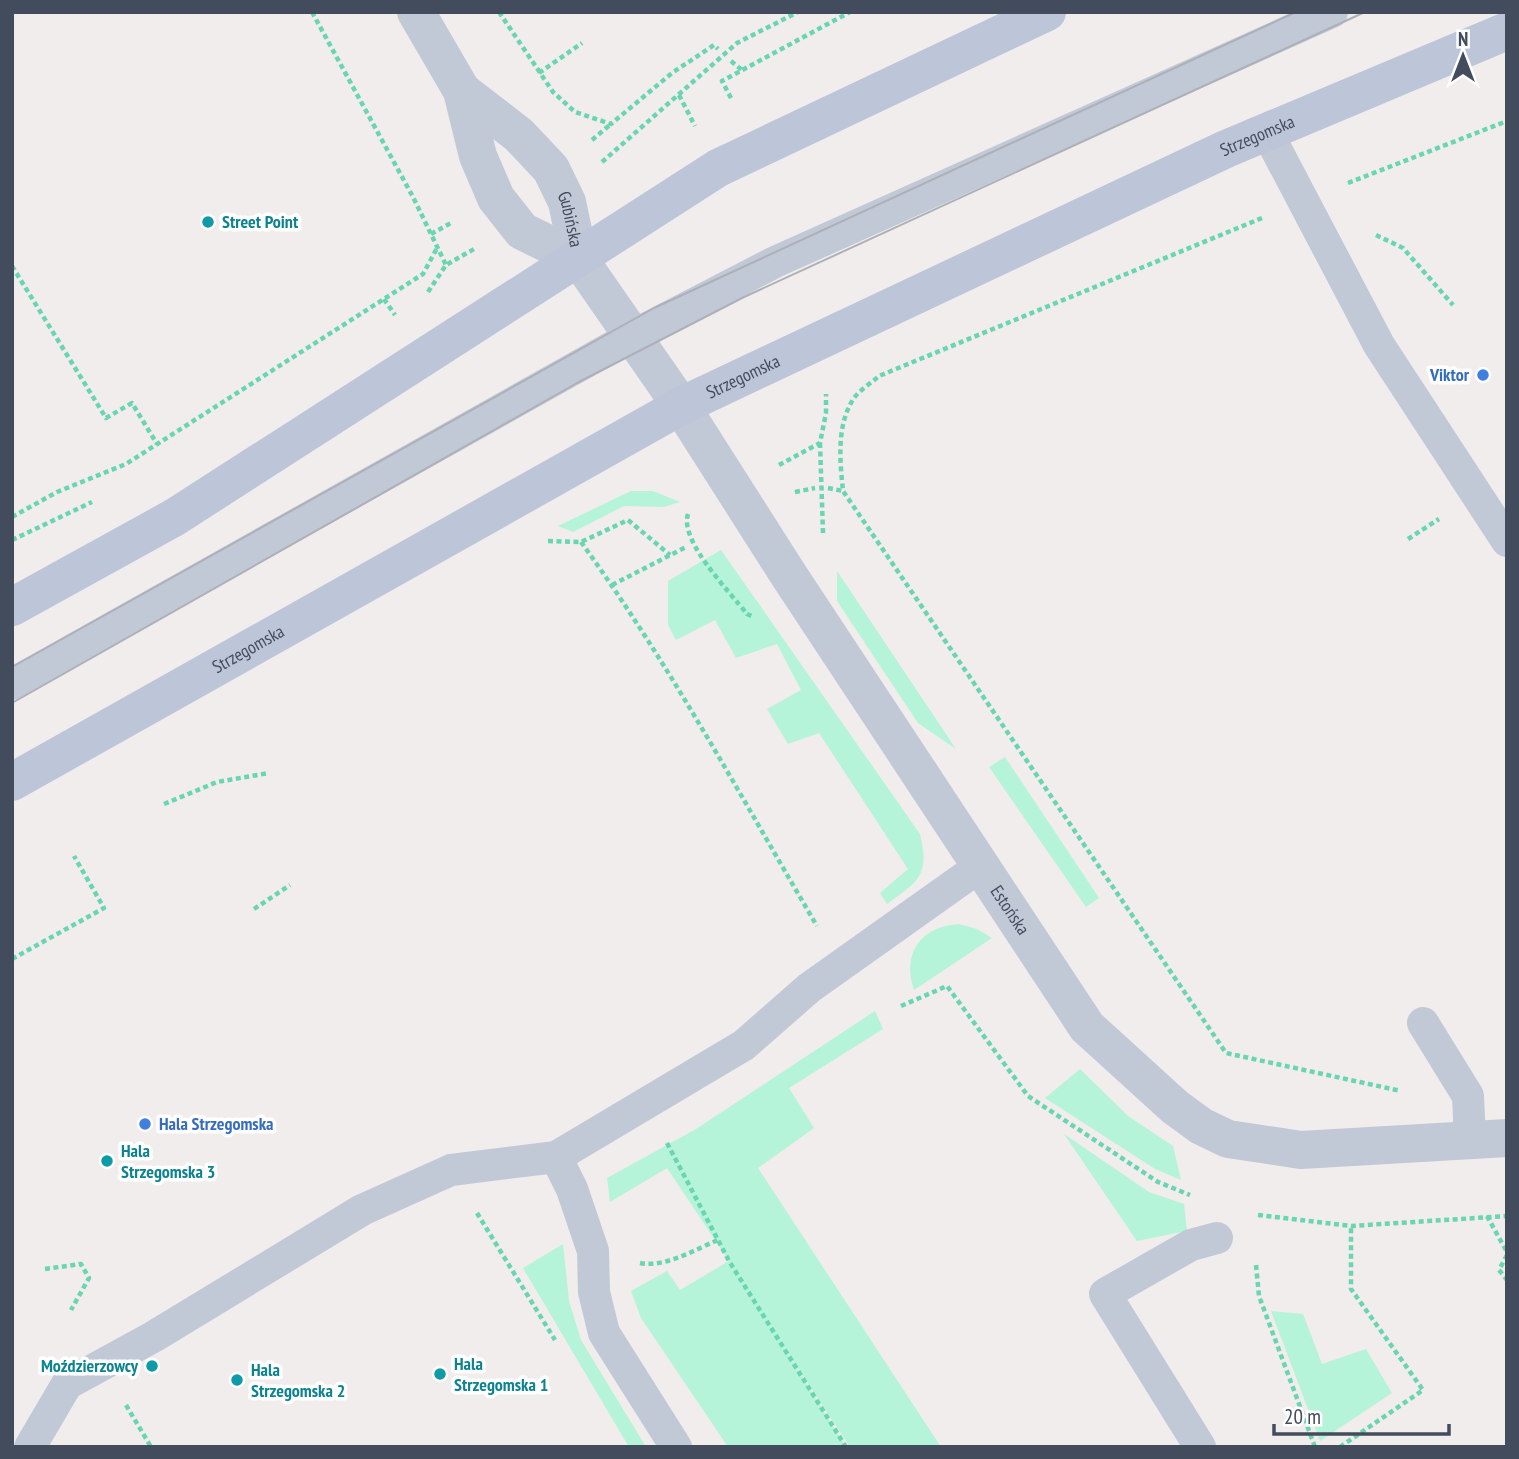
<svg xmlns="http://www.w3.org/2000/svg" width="1519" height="1459" font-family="'PT Sans Narrow',sans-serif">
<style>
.green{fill:#b5f4d8}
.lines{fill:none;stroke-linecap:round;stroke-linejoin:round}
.path{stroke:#69d5b2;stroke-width:4.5;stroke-dasharray:5 3.5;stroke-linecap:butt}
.service{stroke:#c1c9d6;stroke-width:32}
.minor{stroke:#c1c9d6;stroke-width:38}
.tertiary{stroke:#c1c9d6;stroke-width:38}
.secondary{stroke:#bdc5d9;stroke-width:38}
.tram{stroke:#aeb0b8;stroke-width:2}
.culture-dot{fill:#0f9aa8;stroke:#fff;stroke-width:2.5}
.shop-dot{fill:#3f7fe0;stroke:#fff;stroke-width:2.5}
.labels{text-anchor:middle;stroke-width:7;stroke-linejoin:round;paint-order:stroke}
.street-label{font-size:18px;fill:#434c5c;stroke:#fff}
.culture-label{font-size:18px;font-weight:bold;fill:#0d838f;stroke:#fff;text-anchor:start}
.shop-label{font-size:18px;font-weight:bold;fill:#366cbe;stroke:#fff;text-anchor:end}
</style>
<rect width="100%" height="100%" fill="#f0edec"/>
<g class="green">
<path d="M631,491H653L680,502L664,507L624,506L573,532L558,526Z"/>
<path d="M721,550L920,834C930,875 919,881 887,904L880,893L908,869L819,733L788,744L767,709L801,690L777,644L736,658L715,620L676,640L668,625V581Z"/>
<path d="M837,571L956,749L918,723L837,601Z"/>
<path d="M1005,757L1099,898L1086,907L989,767Z"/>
<path d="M959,924L977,929L992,938L914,990C901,954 921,926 959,924Z"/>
<path d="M875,1011L883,1029L789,1088L814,1128L758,1168L941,1447H850L782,1344L846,1447H728L641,1318L631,1291L667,1271L680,1290L729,1261L667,1168L610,1202L607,1178L696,1129Z"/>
<path d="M1080,1069L1128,1116L1173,1146L1181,1180L1155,1169L1045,1098Z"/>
<path d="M1064,1134L1149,1192L1184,1204L1187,1231L1137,1241Z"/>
<path d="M563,1244L569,1301L581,1340L646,1447H629L523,1268Z"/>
<path d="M1271,1311L1303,1314L1322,1364L1366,1349L1392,1393L1320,1441Z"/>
</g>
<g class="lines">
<g class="path">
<path d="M312,12L413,197L446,265"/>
<path d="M499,12L553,92L575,112L611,124L672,73L714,45L718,49"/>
<path d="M731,61L742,70"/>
<path d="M539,73L582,43"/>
<path d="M679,95L695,126"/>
<path d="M731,98L722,81L850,12"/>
<path d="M592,140L611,124"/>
<path d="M602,162L737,43L798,12"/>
<path d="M1348,183L1507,121"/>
<path d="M1262,218L879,376C871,383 860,390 854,398C836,425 840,461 843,491L1226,1053L1401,1091"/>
<path d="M431,234L451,223"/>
<path d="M1376,235L1403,248L1453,305"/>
<path d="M12,266L106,418L132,403L157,444"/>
<path d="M428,292L446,265L474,249"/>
<path d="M384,299L395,315"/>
<path d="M820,443L823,533"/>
<path d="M779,465L820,443L826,413V394"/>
<path d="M828,488L843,491"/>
<path d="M795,492L815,488"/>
<path d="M688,514C679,541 730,592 747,614L754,617"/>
<path d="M12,517L57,492L126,464L423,274L437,248"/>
<path d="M1408,539L1439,519"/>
<path d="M12,540L92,502"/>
<path d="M548,541L581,542L628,520L670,555"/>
<path d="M581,542C669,663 741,797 817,926"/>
<path d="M612,585L686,547"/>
<path d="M164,804L217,782L269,773"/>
<path d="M254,909L290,885"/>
<path d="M12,959L104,908L74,856"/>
<path d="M901,1006L947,986L1028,1096L1158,1182L1190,1195"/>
<path d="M667,1143L729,1261L846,1447"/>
<path d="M477,1213L555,1340"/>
<path d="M1258,1215L1351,1226L1507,1216"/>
<path d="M1487,1216L1507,1252"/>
<path d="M1507,1255L1499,1270L1507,1280"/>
<path d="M640,1263C665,1268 696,1249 718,1240"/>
<path d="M1256,1265L1259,1296L1315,1447"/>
<path d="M45,1269L81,1264L89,1278L71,1310"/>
<path d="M126,1405L151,1447"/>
<path d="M1340,1447L1423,1390L1351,1289V1226"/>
</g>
<g class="service">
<path d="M1267,132L1379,345L1507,541"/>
<path d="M12,684L634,335L775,262L1332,12"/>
<path d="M1423,1023L1468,1096L1470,1141"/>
<path d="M556,1157L572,1189L593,1251L594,1292L604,1333L676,1447"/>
<path d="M30,1447L67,1384L153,1337L362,1210L451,1170L556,1157L744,1045L809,988L982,865"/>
<path d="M1200,1447L1105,1294L1191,1245L1217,1238"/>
</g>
<path class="minor" id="s1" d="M681,406L788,574L1087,1027L1175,1107L1201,1126L1228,1139L1301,1150L1507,1138"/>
<g class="tertiary">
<path d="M416,12L462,91L478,156L496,198L522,231L579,259"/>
<path id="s2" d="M462,91L519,135L551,169L567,202L579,259L681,406"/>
</g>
<g class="secondary">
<path d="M12,607L175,517L718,168L1047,12"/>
<path id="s3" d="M12,782L681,406L1226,149L1507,31"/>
</g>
<g class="tram">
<path d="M12,667L654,308L1296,12"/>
<path d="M12,703L577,383L744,297L1365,12"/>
</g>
</g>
<g class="culture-dot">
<circle cx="208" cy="222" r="7"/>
<circle cx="107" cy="1161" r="7"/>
<circle cx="152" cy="1366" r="7"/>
<circle cx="440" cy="1374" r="7"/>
<circle cx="237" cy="1380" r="7"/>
</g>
<g class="shop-dot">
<circle cx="1483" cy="375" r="7"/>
<circle cx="145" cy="1124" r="7"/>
</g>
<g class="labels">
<g class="street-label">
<text dy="6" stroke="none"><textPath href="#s3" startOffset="1404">Strzegomska</textPath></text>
<text dy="6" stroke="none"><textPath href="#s2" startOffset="173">Gubińska</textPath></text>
<text dy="6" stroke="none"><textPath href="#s3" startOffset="836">Strzegomska</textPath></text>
<text dy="6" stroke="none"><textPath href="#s3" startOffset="271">Strzegomska</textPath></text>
<text dy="6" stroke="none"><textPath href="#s1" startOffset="602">Estońska</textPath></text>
</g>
<g class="culture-label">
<text x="222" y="228">Street Point</text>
<text x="121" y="1157">Hala<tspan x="121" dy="21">Strzegomska 3</tspan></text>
<text x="454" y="1370">Hala<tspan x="454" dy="21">Strzegomska 1</tspan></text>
<text x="138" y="1372" text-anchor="end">Moździerzowcy</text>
<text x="251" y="1376">Hala<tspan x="251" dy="21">Strzegomska 2</tspan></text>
</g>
<g class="shop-label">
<text x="1469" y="381">Viktor</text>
<text x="159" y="1130" text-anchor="start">Hala Strzegomska</text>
</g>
</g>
<rect width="1519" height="1459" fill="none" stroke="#434c5c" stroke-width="28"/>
<g transform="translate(1463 56)" stroke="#ffffff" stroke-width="5" paint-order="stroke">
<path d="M0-5L12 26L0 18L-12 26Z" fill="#434c5c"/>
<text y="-10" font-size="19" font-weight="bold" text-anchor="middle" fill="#434c5c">N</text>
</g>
<path d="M1274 1424v10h175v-10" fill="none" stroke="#434c5c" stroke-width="3.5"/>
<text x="1284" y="1424" font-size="21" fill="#434c5c" stroke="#ffffff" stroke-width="5" paint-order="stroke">20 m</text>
</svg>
